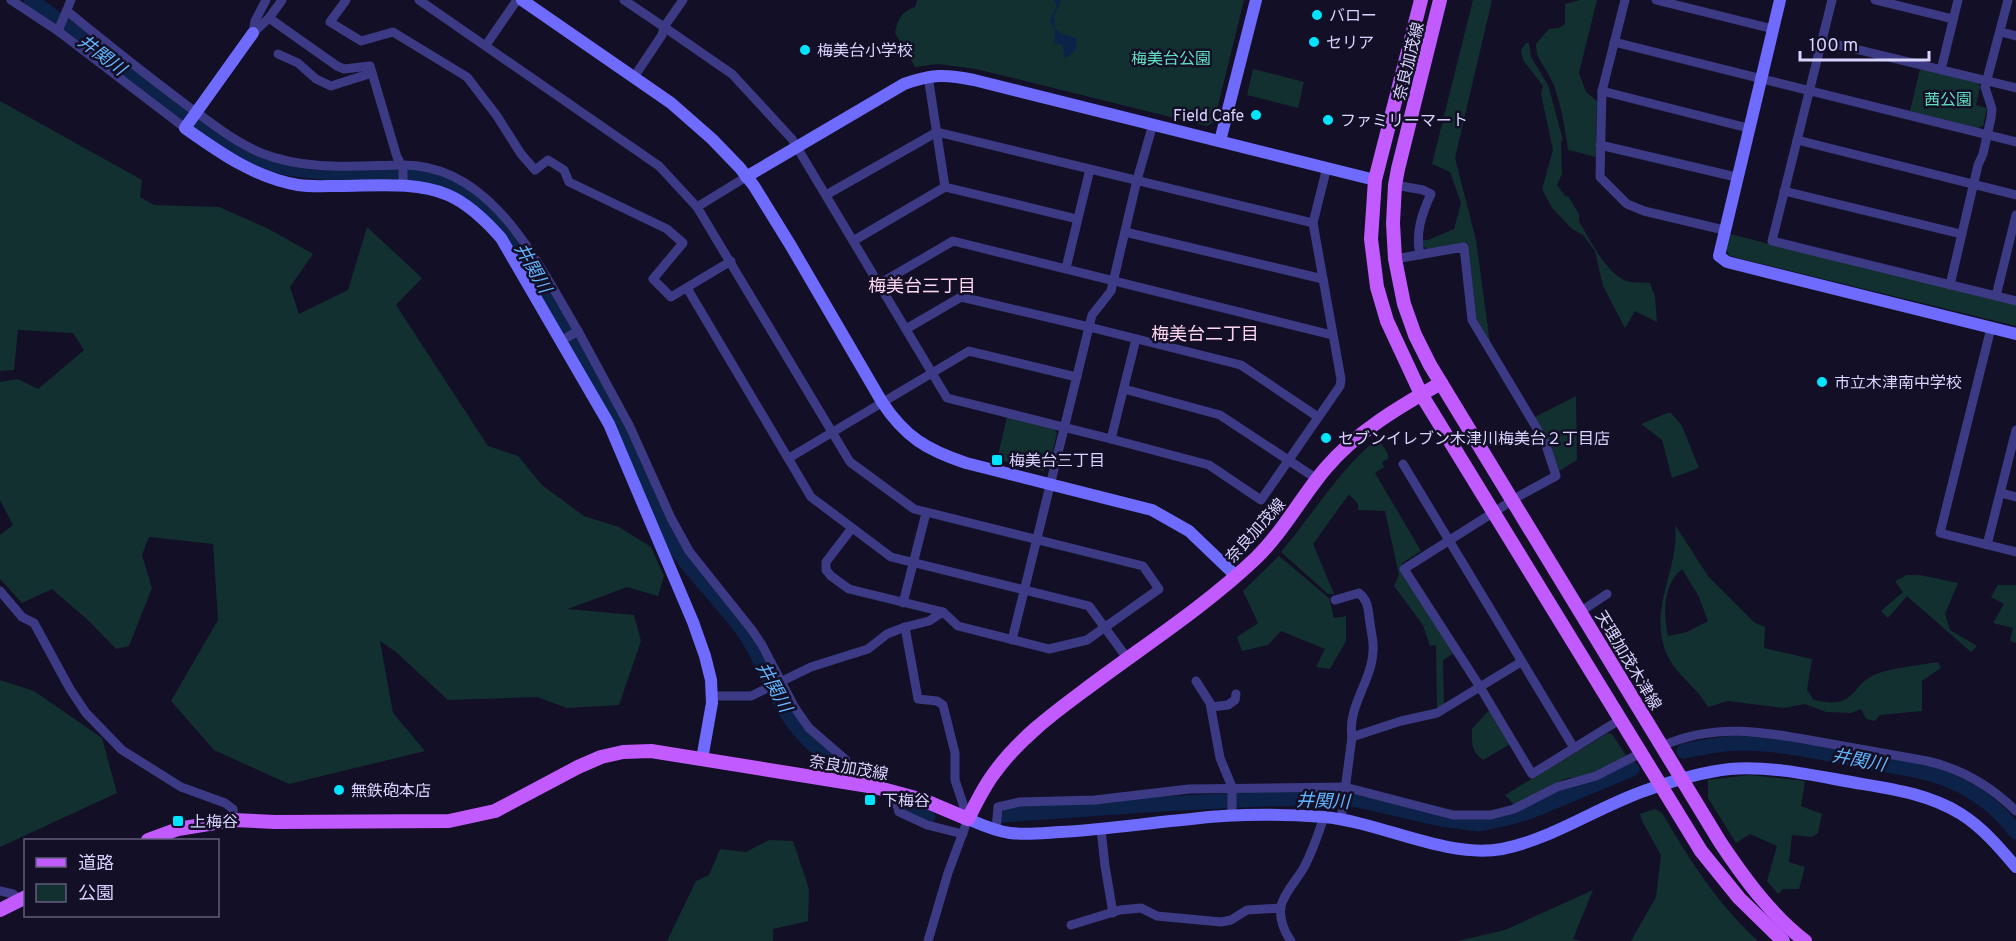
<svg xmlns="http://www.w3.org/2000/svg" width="2016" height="941" font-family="Overpass,'Noto Sans JP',sans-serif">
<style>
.green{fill:#12302f;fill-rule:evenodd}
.water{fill:#0c2248}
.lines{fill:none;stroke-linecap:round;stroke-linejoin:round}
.river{stroke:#0c2248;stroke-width:15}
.street{stroke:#3d3a85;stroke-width:9}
.secondary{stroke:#6f6bff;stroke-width:12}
.primary{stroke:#c25bff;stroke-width:14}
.poi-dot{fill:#00e5ff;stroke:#130f26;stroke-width:2}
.labels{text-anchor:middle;stroke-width:5;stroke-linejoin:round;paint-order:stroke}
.poi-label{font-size:16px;fill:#d9d4ff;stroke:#130f26;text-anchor:start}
.park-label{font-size:16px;fill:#5fe0c0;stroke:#130f26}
.street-label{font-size:16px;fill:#d9d4ff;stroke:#130f26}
.water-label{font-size:18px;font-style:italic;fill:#62b6ff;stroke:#130f26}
.neighbourhood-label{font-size:18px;fill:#ffd6f0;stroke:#130f26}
</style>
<rect width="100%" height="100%" fill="#130f26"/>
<g class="green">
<path d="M917,0H1244L1214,122L1207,126L976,69L938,64L915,67L895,33C898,19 901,12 915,7Z"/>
<path d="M1473,0H1492L1455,158L1476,240L1490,343L1476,317L1468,243L1427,249L1422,245L1420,240H1428L1454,229L1461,203L1450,172L1432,164Z"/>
<path d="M1580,0H1597L1579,73L1586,92L1597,101L1596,157L1568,150C1566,132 1559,94 1551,79C1545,66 1536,60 1536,44L1549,29L1559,28L1565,24V4Z"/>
<path d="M1526,43H1529L1531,57L1548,85L1563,140L1561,142L1562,174L1557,185L1566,197L1568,196L1579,214V221C1590,239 1608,279 1631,282C1637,283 1643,282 1650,283L1655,297L1657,322L1635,311L1625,328L1603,286L1595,251L1583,235L1572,229L1552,208L1542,189L1553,150L1541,94L1543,86L1523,60L1521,50Z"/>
<path d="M1253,69L1304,82L1298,108L1247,95Z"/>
<path d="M1920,69L1978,83L1980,87L1976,105L1987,108L1983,126L1978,128L1910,111Z"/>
<path d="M0,101L142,180L140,197L154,205L219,207L267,228L313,254L290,287L299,314L348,290L367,227L422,278L396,305L488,446L518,456L542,485L584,516L619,527L651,547L664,576L658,596L627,587L568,609L634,615L641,641L619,705L567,708L537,697L448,700L396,652L380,641L393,713L425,751L289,784L214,750L171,701L218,620L213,544L149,537L142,555L152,588L129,646L116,649L89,621L52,589L22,603L0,579V535L13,525L0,500V382L18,379L38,389L84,350L73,333L18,330L14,370L0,371Z"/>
<path d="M1730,234L2016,305V326L1730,256L1726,249Z"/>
<path d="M1576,396L1577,460L1559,471L1550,442L1535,417Z"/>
<path d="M1667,413H1671L1682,426L1699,468L1672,478L1662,440L1641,424Z"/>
<path d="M1007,417L1054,429L1057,433L1049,467L1043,471L997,459Z"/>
<path d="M1378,438L1388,454V459L1382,462L1384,467L1375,473L1421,551L1401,564L1454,653L1443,660L1444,705L1437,709L1436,645L1430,646L1423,625L1394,586L1399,575L1385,511L1358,510V504L1349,494L1313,544L1334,594H1328L1281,552C1314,513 1339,470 1378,438Z"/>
<path d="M1675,525L1708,576L1755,623L1765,627L1764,648L1812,659L1807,690L1814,700C1860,711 1848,682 1882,672C1900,667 1920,665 1938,662L1941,668L1922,681V711L1880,715L1875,721L1866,719L1861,709L1851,713L1826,712L1805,704L1784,708L1728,701L1708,707C1697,687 1678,677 1668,657C1646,609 1680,571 1675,525ZM1682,569L1699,597L1708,621L1687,632L1668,636C1663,614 1663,584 1682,569Z"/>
<path d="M1279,556L1329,598L1334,618L1346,616V641L1330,669L1316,667L1325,649L1281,631L1268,645L1242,651L1237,637L1258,623L1243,591Z"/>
<path d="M1907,575H1920L1958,583L1945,614L1950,630L1977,646L1971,652L1907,596L1888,618L1881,611L1903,592L1895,581Z"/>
<path d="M1998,585H2016V643L2010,641L2013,628L1993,623L2004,604L1991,597Z"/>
<path d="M0,680L34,691L102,738L117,793L0,847Z"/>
<path d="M1489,710L1510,744L1483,760C1471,751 1472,743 1472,729Z"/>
<path d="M1608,733L1612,734L1627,757L1588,775L1564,779L1515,806L1505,795Z"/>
<path d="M1750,775L1805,781L1801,806L1822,814L1818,833L1812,837L1792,835L1789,862L1805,867L1799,889H1783L1778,894L1767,881L1777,846L1750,834L1736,843L1708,798V780Z"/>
<path d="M1655,809L1662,813C1689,859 1718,905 1758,941H1631L1656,897L1661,855L1643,823L1640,814Z"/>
<path d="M769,840L793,841L809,889L808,921L773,929V941H667L696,881L709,875L720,849L746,852Z"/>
<path d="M1593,890L1573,939L1582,941H1458L1505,930Z"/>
</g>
<path class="water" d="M1053,0H1061L1054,17L1055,28L1062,34L1076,38L1077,48L1067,58L1064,57L1063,45L1054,44L1055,31L1050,21L1057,5Z"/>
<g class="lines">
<g class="river">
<path d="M31,0C80,36 127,74 177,109C206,129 235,148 267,162C284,169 303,170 321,172C330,172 339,174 348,174C363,174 378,171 393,172C444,175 474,191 509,227L595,375L674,546C695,577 723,602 744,632C761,656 770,685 785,710C798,733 822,754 842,770"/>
<path d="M1684,751C1703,747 1723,743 1743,743C1786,743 1829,755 1870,762C1897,767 1926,770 1951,781C1977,792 1999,810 2016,832"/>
<path d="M910,811L928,817"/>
<path d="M1003,815L1161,804L1262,799L1333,798L1358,800L1441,819L1479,824L1504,819L1531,811L1632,769"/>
</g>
<g class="street">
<path d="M11,0L58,31L185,128"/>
<path d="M346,0L330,22L361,41L393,32L467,77L497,116L521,154L535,170L548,160L564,170L569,182L667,229L683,243L653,279L671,297L731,261"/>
<path d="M419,0L659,166L697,207L850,462L914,509L1143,566L1159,589L1087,640L1049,649L958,626L943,612L849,589L831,576L826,570V562L852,528"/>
<path d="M624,0L664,27L662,35L638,71"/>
<path d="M683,0L664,27L732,74L792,139L947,398L1111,439L1209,465L1261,500L1340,386L1341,379L1313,223L1327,167"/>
<path d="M1625,0L1602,91L1600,177L1627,204L1644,211L1724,230"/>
<path d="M1656,0L1773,29"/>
<path d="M1832,0L1772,241L2016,301"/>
<path d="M1875,0L1953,19"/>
<path d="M67,11C106,43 145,74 185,104C210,122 233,141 261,153C307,171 354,166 401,165C492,163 538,264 578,331"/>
<path d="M269,18L337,66L344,69L370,66L397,157L403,168V186"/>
<path d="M58,31L71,0"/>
<path d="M2001,32L2016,36"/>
<path d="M253,33L269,18L282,0"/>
<path d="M253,33L255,21L266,0"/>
<path d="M1822,41L2016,88"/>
<path d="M1614,42L2016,142"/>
<path d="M486,45L517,0"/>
<path d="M278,54L298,63L316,79L331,86L372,73"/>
<path d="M1941,70L1958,0"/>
<path d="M928,76L945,187"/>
<path d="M1602,91L1748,128"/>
<path d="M1153,124L1137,180L1111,291L1092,315L1089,327L1241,365L1318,417"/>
<path d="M1797,140L2016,195"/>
<path d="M1600,145L1736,177"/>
<path d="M1395,185L1423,190L1431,194C1422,213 1415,233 1420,255"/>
<path d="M1784,191L1961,234"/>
<path d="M826,195L937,132L1313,223"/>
<path d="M697,207L746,177"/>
<path d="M1125,232L1323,279"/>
<path d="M853,241L945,187L1077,219"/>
<path d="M1395,259L1464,247L1472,320L1545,442L1556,476L1521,495L1404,569L1480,687L1532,774L1621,719"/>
<path d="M1066,268L1090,169"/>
<path d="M879,284L953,241L1332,335"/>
<path d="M1950,285L1978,165L1983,154L1991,118L1992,109L1985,87L2008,0"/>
<path d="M687,288L811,497L891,557L1089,606L1127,658"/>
<path d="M1996,296L2016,215"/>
<path d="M1991,328L1940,533L2016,552"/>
<path d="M906,329L961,297L1089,327L1012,640"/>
<path d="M561,341L578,331L630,427L671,518L689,551L752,630L762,645L795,708L809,728L846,760L850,783"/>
<path d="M1124,389L1220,415L1317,479"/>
<path d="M1111,439L1136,339"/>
<path d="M789,458L969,351L1077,377"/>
<path d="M1403,464L1574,748"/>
<path d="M2001,493L2016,497"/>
<path d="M1987,545L2016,430"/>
<path d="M0,591L22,617L34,623L70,689L86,713L122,750L181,787L225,803L233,809V820"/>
<path d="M1335,600L1359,593C1369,601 1368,611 1370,623C1371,632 1374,642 1373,651C1372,681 1347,707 1352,737L1341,820"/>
<path d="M903,603L926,513"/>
<path d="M1580,612L1607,594"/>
<path d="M905,627L929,621L943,612"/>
<path d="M1196,681L1210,703L1220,758L1232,787V816"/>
<path d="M711,696H751L811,667L868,649L887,634L905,627L918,699L937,701L943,705L955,753V780L968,819L948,873L928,941"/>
<path d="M1211,707L1228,705L1235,700L1236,694"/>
<path d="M1352,737L1401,721L1437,713L1521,662"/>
<path d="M1662,746C1718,721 1769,733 1826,743C1860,749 1893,755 1927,761C1962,769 1990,785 2016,811"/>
<path d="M898,793L897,805L899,812L927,825L963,834"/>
<path d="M1101,829L1105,866L1113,913"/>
<path d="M996,830L998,807L1020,802L1095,800L1189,789L1345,787L1453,815H1491L1514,809L1557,787L1596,776L1641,753"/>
<path d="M0,891L13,894L21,900"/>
<path d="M1071,925L1120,910L1141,908L1157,916L1221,922L1231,920L1247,910L1281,908"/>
<path d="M1291,941C1284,932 1279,918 1281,906C1284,893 1296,881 1303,869C1312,853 1318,835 1324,817"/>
</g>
<g class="secondary">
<path d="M522,0L671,103L712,139L740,168L754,186L791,246L882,402C905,437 927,450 966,463L1152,510L1189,531L1236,576"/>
<path d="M1780,0L1719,256L1727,262L2016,334"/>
<path d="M253,33L185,128C219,152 255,178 298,185C311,187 326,186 339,186C374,186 415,181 448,195C469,204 486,221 501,238L609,424L693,622L705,656L711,680L712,703L702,759"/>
<path d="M1220,141L1256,0"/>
<path d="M746,177L904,84C932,74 945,74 974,80L1375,180"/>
<path d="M968,819C982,825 995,831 1010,833C1026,835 1043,833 1060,832C1104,830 1147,823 1191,819C1233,814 1282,814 1324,817C1381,822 1446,859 1502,849C1552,839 1596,808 1644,791C1672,781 1701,772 1730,769C1769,766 1807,774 1845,781C1884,788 1926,792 1961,814C1983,828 1999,847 2016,867"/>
</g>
<g class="primary">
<path d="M1421,0L1375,180L1371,239L1377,287L1387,321L1421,394L1701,851L1739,898L1783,941"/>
<path d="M1440,0L1398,169L1395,185L1393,223L1395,259L1404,304L1415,335L1430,365L1720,842C1744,878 1771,915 1805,941"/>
<path d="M148,840L178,829L233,820L275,822L449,821L495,811L578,767L601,757L623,752L651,751L875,787L923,800L968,819C976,803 984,786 995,772C1018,740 1051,715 1082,692C1140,648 1202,609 1255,559C1283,532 1300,499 1325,469C1356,432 1399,407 1441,383"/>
<path d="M0,910L26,897"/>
</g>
</g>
<g class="poi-dot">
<circle cx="1317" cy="15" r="6"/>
<circle cx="1314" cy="42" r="6"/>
<circle cx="805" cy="50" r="6"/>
<circle cx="1256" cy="115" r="6"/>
<circle cx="1328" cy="120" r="6"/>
<circle cx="1822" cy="382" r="6"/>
<circle cx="1326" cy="438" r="6"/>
<rect x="991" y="454" width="12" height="12" rx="3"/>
<circle cx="339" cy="790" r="6"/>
<rect x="864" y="794" width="12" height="12" rx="3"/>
<rect x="172" y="815" width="12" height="12" rx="3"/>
</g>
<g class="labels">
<g class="poi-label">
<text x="1329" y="21">バロー</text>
<text x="1326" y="48">セリア</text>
<text x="817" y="56">梅美台小学校</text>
<text x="1244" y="121" text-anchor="end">Field Cafe</text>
<text x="1340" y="126">ファミリーマート</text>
<text x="1834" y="388">市立木津南中学校</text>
<text x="1338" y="444">セブンイレブン木津川梅美台２丁目店</text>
<text x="1009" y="466">梅美台三丁目</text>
<text x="351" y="796">無鉄砲本店</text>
<text x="882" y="806">下梅谷</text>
<text x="190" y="827">上梅谷</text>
</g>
<g class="park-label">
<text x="1171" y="64">梅美台公園</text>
<text x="1948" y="105">茜公園</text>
</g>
<g class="street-label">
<text transform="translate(1408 61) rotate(-76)" y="6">奈良加茂線</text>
<text transform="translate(1255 530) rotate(-48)" y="6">奈良加茂線</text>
<text transform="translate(1629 660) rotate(59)" y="6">天理加茂木津線</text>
<text transform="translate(849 767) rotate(10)" y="6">奈良加茂線</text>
</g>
<g class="water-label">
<text transform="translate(102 55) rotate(37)" y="6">井関川</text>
<text transform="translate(533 268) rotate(60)" y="6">井関川</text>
<text transform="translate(774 687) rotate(61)" y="6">井関川</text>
<text transform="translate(1859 760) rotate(11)" y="6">井関川</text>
<text transform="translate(1323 801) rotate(2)" y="6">井関川</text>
</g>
<g class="neighbourhood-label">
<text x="922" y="292">梅美台三丁目</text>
<text x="1205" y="340">梅美台二丁目</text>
</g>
</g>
<rect x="24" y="839" width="195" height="78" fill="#130f26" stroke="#625e7d" stroke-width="1.5"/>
<rect x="36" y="858" width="30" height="9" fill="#c25bff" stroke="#625e7d" stroke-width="1.5"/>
<text x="78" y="869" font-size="18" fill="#d9d4ff">道路</text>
<rect x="36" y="884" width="30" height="18" fill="#12302f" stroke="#625e7d" stroke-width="1.5"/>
<text x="78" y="899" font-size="18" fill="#d9d4ff">公園</text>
<path d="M1800 51v9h129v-9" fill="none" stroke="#d9d4ff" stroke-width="3"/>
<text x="1809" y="51" font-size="18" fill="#d9d4ff" stroke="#130f26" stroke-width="4.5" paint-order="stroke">100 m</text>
</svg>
